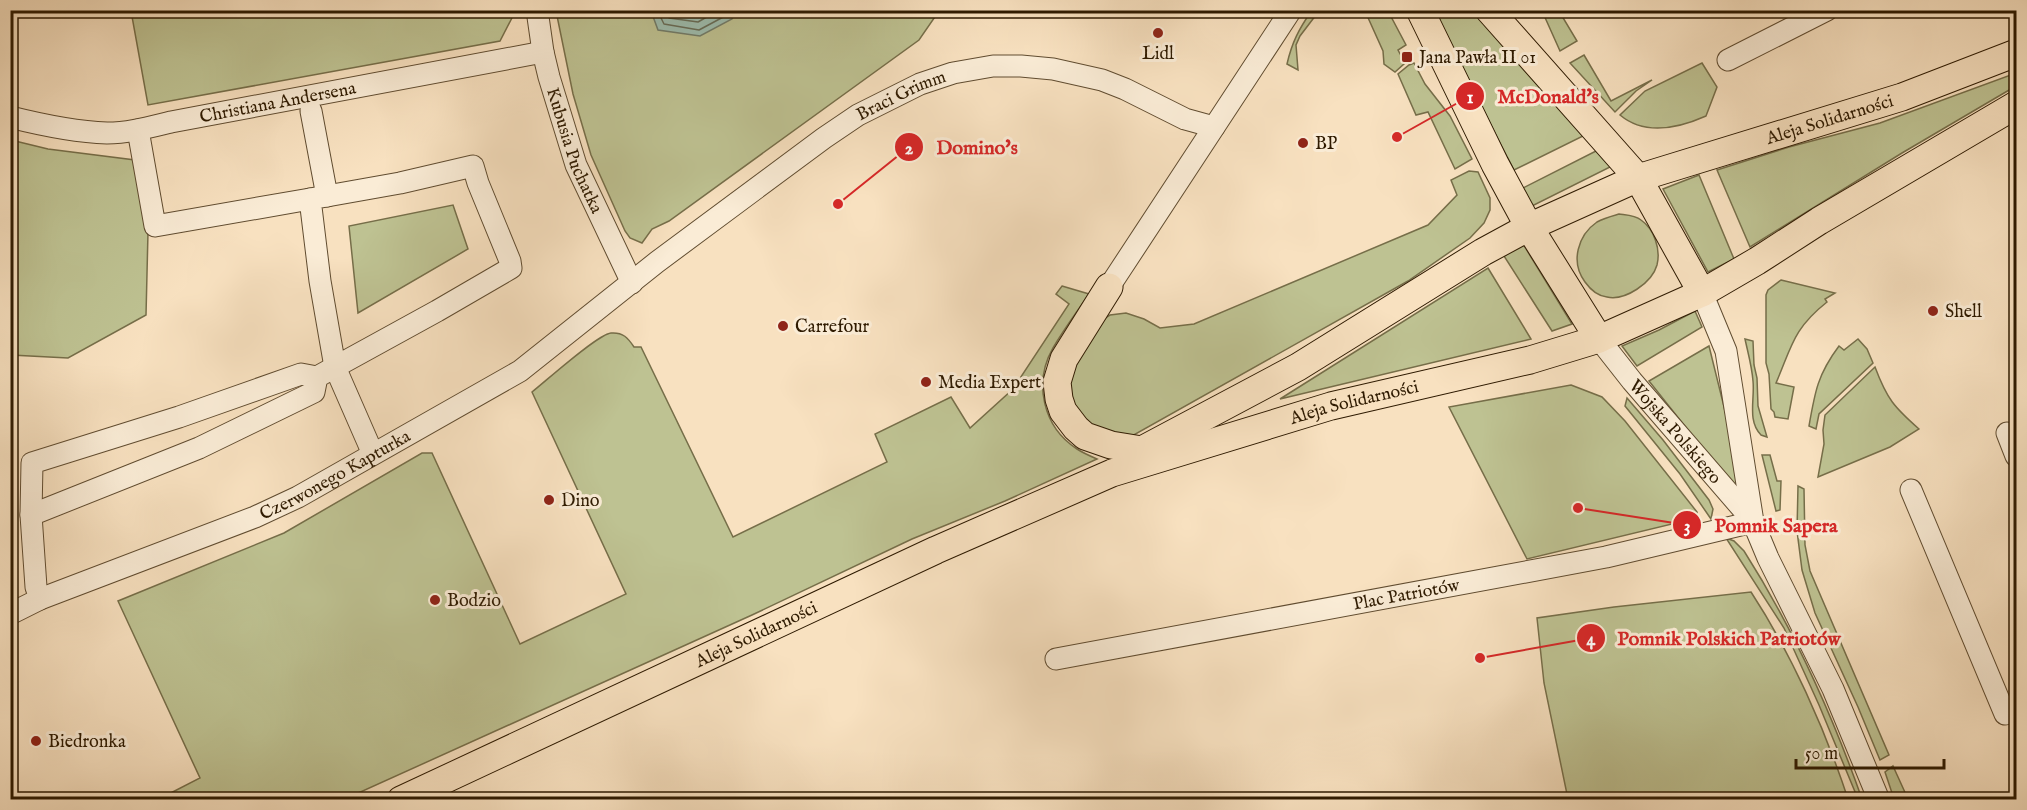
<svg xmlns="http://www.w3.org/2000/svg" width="2027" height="810" font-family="'IM FELL English',serif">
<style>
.green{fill:#bec292;stroke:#766e49;stroke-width:1.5}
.water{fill:#9dbeb0;stroke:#717c6a;stroke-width:1.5}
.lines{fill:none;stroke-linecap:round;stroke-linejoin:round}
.shore{stroke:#666c58;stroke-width:1.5}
.minor-casing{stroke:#604c30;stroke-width:23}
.major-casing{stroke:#2e1a00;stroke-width:29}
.minor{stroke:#faecd6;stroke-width:21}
.major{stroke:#f8e1c0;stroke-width:27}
.poi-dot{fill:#8f2418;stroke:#faecd6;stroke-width:2}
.labels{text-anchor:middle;stroke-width:6;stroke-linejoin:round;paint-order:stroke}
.poi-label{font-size:18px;fill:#2e1a00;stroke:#faecd6;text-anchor:start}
.street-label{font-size:18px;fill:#2e1a00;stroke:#faecd6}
.leader{fill:none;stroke:#d62828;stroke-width:2}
.callout-dot{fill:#d62828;stroke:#faecd6;stroke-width:2}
.mark-label{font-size:18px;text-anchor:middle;font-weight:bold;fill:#fff}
.callout-label{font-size:20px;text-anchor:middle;font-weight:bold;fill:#d62828;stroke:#faecd6;stroke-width:6;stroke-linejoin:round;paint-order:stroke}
</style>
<rect width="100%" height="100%" fill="#f8e1c0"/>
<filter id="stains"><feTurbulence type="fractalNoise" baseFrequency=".00333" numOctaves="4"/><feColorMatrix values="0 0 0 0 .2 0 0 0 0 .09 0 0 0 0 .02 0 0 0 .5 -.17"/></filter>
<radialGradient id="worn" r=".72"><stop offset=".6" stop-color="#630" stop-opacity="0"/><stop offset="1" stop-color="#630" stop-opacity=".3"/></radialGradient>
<g class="green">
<path d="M513,10L514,14L500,41L148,105L131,11Z"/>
<path d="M1312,10L1319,11L1300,36L1296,45L1298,70L1287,64C1292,42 1299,29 1312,10Z"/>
<path d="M1547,10L1559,11L1577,41L1560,51L1543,13Z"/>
<path d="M556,11H939L919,40L669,221L652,229L642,243L630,238L625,231L591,155L573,94Z"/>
<path d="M1365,11H1388L1406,45L1398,50L1405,63L1395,72L1384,64L1383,51Z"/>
<path d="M1432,11H1474L1585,135L1514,170Z"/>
<path d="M1584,55L1611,101L1652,80L1636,91L1615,112L1570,63Z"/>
<path d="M1414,63L1425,84L1450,116L1472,159L1455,169L1428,112L1416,115L1398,74L1409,65Z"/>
<path d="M1702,63L1717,87L1706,116C1679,128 1645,136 1620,115L1645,91Z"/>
<path d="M2016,73V86L1902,153L1750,247L1717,170L1789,147L1880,123Z"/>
<path d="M11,140L48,149L135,160L148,232L146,315L68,358L11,355Z"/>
<path d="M1598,150L1612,166L1532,206L1523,188Z"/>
<path d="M1469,171L1478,172L1490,198V210L1484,223L1470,238L1408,281L1132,436L1088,428L1066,391L1075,360L1097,323L1110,315L1126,313L1144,319L1160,328L1194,324L1428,225L1457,195L1451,180Z"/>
<path d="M1699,175L1734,259L1708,272L1663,189Z"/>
<path d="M453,205L468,249L358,313L349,226Z"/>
<path d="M1619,214C1626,215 1635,215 1641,220C1654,229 1661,249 1657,265C1652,283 1625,301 1607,297C1597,296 1590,289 1585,282C1570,262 1578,235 1597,222C1604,218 1612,216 1619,214Z"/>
<path d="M1523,244L1572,324L1552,331L1504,256Z"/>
<path d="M1488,268L1531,339L1280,399Z"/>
<path d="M1781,280L1835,293L1825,299L1827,302C1793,329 1792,346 1776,383L1794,387L1788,419L1775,417L1774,412L1771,409L1769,374L1766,363V295L1768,290Z"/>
<path d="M1062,286L1089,294C1077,312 1064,329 1053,348C1033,383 1043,427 1077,449C1083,453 1090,456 1097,459L1005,501L912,539L752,615L345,799H159L200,778L118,601L284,533L422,453H432L520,644L626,594L532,392C546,381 598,334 611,333C623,332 628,338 634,347H641L733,537L887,462L875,434L951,397L970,428L1013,389L1069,304L1056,294Z"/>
<path d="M1695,311L1702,327L1637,366L1622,346L1659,330Z"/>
<path d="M1745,339L1753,341L1754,365L1757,378L1758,406L1767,437L1761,435C1747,421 1755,399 1753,381C1752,367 1748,353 1745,339Z"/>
<path d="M1858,339L1867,349L1873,363L1819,414L1816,429L1809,426C1815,391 1818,374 1839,346L1844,350Z"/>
<path d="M1709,346L1745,492L1738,493L1649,381Z"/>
<path d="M1875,367C1887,399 1894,407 1919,429L1890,447L1818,477L1824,444L1823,430L1825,415Z"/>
<path d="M1571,385L1602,397L1625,421L1697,512V518L1527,559L1449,407Z"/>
<path d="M1627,398L1663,440L1709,500L1713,509L1711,519L1680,474L1625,406Z"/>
<path d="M1762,455H1770L1777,481H1781L1780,510L1776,511Z"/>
<path d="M1798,486L1804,489L1805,545L1810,571L1889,755L1880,760L1858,707L1815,613L1802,570L1797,531Z"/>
<path d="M1726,538L1734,541L1744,551C1793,628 1832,714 1862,799H1858L1819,705L1784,628Z"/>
<path d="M1751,592C1791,653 1825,729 1848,799H1568L1544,683L1537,618L1614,607Z"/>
<path d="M1893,766L1908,799H1894L1885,772Z"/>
</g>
<path class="water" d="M651,11H738L732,19L700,36L658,30Z"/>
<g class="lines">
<g class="shore">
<path d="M657,10L664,24L699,30L727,15L730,10"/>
<path d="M665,10L669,18L698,22L719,10"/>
</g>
<defs>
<g id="minor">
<path id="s1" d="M537,10L543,52L549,77L576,165L632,283"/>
<path d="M1728,60L1827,10"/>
<path d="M311,111L327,196"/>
<path id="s2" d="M10,117C42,125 74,132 107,133C129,133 150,127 171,122L543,52"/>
<path d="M138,130L155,226L310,199"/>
<path d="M473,166L478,183L510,261L511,268L437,311L335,367L320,281L310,199L400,183Z"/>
<path d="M1109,287L1291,10"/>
<path d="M1702,293L1726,351L1753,522L1768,558L1833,689L1879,800"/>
<path id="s3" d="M1599,339L1632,381L1753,521"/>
<path d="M2007,433L2016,456"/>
<path d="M1911,490L2005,714L2016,708"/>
<path d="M31,515L32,463L179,417L301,374L317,377"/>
<path d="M40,599L36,587L31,515L199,448L314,392L317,377L335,367L373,454"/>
<path id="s4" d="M10,614L40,599L255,517L298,497L520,371L657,262L824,138L858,115L920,84L953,73L993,66H1021L1053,69L1102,80L1125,89L1185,119L1214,127"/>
<path id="s5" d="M1056,659L1606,557L1753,522"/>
</g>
<g id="major">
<path d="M1420,10L1495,164L1529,227L1599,339"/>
<path d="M1489,10L1638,178L1702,293"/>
<path d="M1109,287L1064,359L1057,382L1059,399L1063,411L1076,428L1085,436L1111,445L1142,450"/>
<path id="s6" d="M1135,456L1142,450L1298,367L1483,252L1529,227L1638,178L1902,97L2016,53"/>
<path id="s7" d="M401,800L936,550L1112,473L1331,406L1530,360L1599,339L1702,293L1757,261L1819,221L2016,105"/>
</g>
</defs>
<use href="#minor" class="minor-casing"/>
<use href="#major" class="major-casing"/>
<use href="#minor" class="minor"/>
<use href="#major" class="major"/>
</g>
<g class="poi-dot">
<circle cx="1158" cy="33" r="6"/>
<rect x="1401" y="51" width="12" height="12" rx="3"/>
<circle cx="1303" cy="143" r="6"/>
<circle cx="1933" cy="311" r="6"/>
<circle cx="783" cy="326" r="6"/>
<circle cx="926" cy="382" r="6"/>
<circle cx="549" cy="500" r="6"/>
<circle cx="435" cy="600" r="6"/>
<circle cx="36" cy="741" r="6"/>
</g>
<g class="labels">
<g class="poi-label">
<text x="1158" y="59" text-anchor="middle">Lidl</text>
<text x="1419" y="63">Jana Pawła II 01</text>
<text x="1315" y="149">BP</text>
<text x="1945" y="317">Shell</text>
<text x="795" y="332">Carrefour</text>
<text x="938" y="388">Media Expert</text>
<text x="561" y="506">Dino</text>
<text x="447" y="606">Bodzio</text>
<text x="48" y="747">Biedronka</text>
</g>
<g class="street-label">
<text dy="6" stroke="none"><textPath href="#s4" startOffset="1038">Braci Grimm</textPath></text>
<text dy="6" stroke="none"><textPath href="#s2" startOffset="272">Christiana Andersena</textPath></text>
<text dy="6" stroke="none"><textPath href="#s6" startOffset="776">Aleja Solidarności</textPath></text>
<text dy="6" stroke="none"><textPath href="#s1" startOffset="146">Kubusia Puchatka</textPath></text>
<text dy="6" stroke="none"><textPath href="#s7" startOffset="1035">Aleja Solidarności</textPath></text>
<text dy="6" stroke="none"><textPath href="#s3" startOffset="120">Wojska Polskiego</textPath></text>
<text dy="6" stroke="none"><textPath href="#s4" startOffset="354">Czerwonego Kapturka</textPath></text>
<text dy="6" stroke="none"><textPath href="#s5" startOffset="356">Plac Patriotów</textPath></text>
<text dy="6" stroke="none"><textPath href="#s7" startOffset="392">Aleja Solidarności</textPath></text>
</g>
</g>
<path class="leader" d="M1397 137L1470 96M838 204L909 147M1578 508L1687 525M1480 658L1591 638"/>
<g class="callout-dot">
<circle cx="1397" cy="137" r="6"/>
<circle cx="838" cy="204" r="6"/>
<circle cx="1578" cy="508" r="6"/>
<circle cx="1480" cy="658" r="6"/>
<circle cx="1470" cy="96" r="15"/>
<circle cx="909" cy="147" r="15"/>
<circle cx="1687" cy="525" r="15"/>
<circle cx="1591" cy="638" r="15"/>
</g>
<g class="mark-label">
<text x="1470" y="103">1</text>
<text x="909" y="154">2</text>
<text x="1687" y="532">3</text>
<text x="1591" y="645">4</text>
</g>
<g class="callout-label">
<text x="1548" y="103">McDonald's</text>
<text x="977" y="154">Domino's</text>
<text x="1776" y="532">Pomnik Sapera</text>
<text x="1729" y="645">Pomnik Polskich Patriotów</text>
</g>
<rect width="2027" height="810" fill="none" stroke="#f8e1c0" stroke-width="36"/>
<rect x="12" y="12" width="2003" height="786" fill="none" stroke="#2e1a00" stroke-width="3"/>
<rect x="18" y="18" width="1991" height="774" fill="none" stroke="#2e1a00" stroke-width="1.5"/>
<path d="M1796 759v9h148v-9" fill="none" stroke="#2e1a00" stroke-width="3"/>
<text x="1805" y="759" font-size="18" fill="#2e1a00" stroke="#faecd6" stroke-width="4.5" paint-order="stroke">50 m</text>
<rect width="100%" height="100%" filter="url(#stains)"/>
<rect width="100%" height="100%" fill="url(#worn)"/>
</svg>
